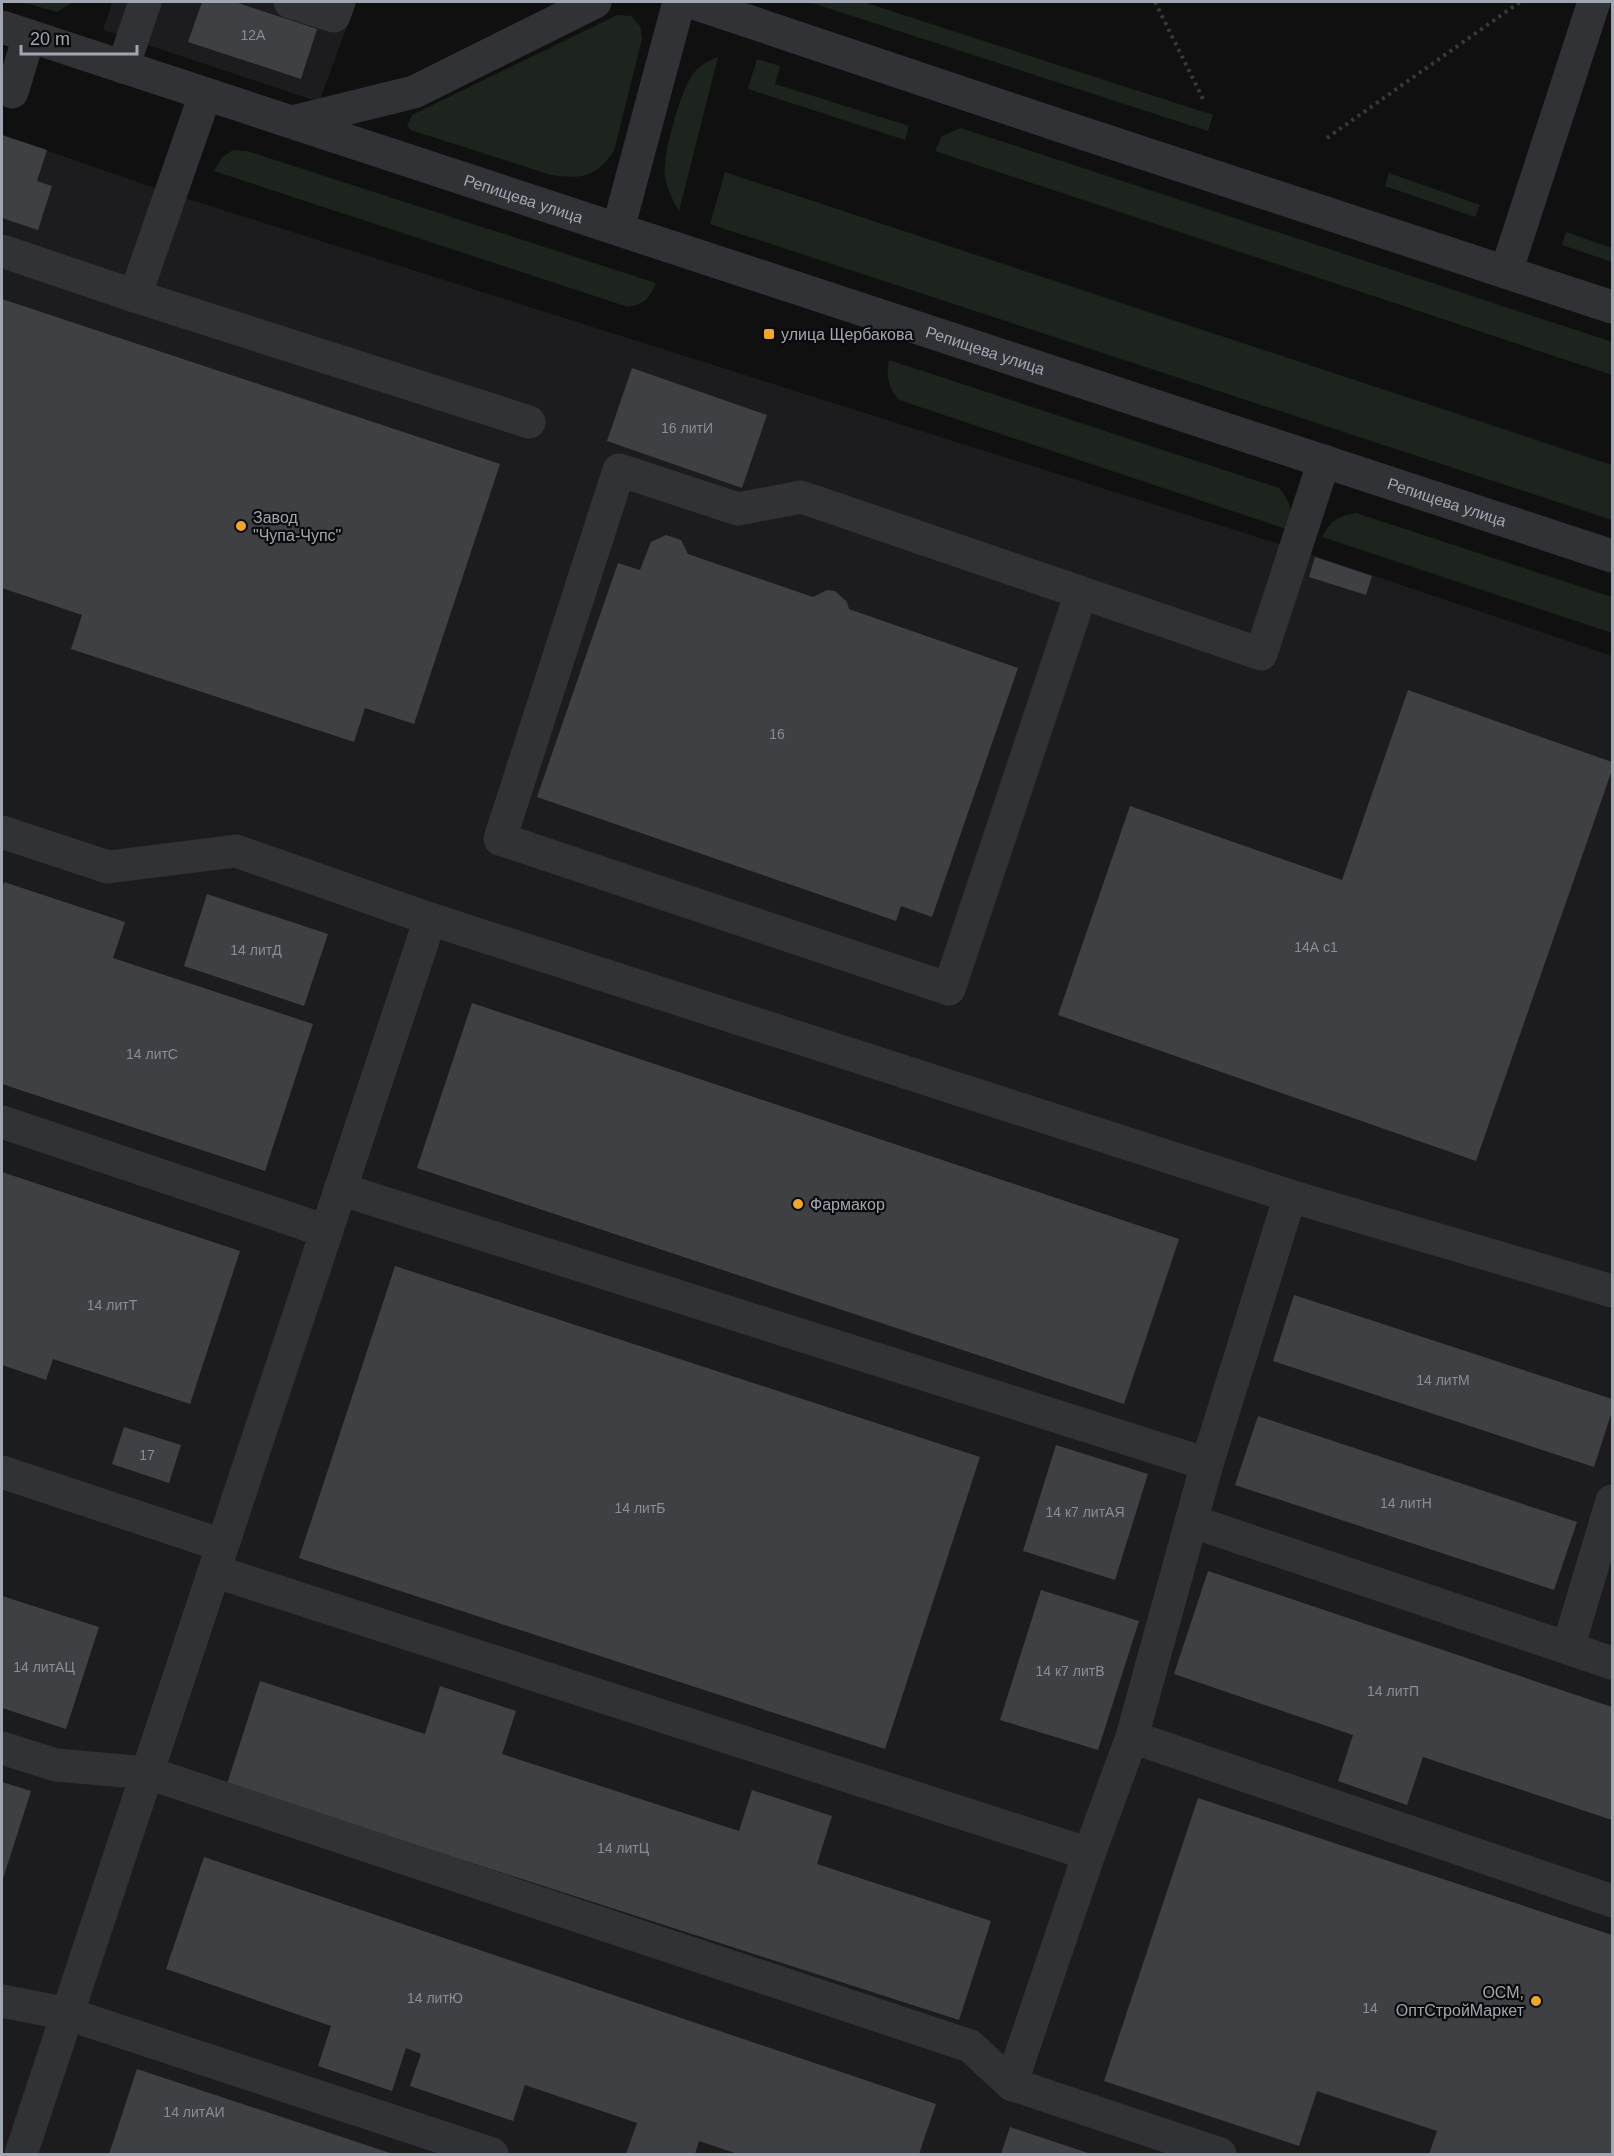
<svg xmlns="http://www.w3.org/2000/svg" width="1614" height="2156" font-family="Arial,sans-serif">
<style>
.built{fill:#1c1c1e}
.green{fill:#1c241d}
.building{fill:#3f4044}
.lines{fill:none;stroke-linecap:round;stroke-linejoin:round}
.path{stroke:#37393d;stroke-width:4;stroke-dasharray:3 4.5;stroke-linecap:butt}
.minor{stroke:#313236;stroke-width:33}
.poi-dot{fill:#efa62a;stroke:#0b0b0c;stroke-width:2}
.labels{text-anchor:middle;stroke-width:4.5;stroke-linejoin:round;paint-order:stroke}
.number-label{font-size:14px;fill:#888d96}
.street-label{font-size:16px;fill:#a1a7b2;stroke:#0b0b0c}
.poi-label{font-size:16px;fill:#a1a7b2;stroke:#0b0b0c;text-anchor:start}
</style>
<rect width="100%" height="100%" fill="#101011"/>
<g class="built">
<path d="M112,2H356L319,102L103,30Z"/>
<path d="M2,135L169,193L1295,549L1612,656V2154H2Z"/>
</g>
<g class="green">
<path d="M22,2H73L57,12Z"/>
<path d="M809,2H863L1213,115L1208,131Z"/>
<path d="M617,15L631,16L640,26L642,39L614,151C595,178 582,179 551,175L411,130L407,126L412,115Z"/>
<path d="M718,57L679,211C673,200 667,190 665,177C662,156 680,93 692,75C699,66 707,61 718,57Z"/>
<path d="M757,59L780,66L775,84L909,126L905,140L748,89Z"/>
<path d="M961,128L1612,342V375L935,151L942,136Z"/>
<path d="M233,150L247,151L656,283C649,299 644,304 628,307L214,171L222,157Z"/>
<path d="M725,172L1612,465V520L710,224Z"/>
<path d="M1389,173L1480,205L1475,217L1385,186Z"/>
<path d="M1566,232L1612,248V262L1562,245Z"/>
<path d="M889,360L1279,488C1291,502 1293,512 1289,530L899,400C888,387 886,377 889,360Z"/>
<path d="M1356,513L1612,597V633L1322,537C1330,521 1338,516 1356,513Z"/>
</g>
<g class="building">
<path d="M202,2H235L317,29L301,79L188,42Z"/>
<path d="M2,135L47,150L37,181L52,186L38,230L2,218Z"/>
<path d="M2,299L500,464L414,724L365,708L354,742L71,649L82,615L2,588Z"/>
<path d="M632,368L767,415L742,488L607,441Z"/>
<path d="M666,535L681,540L688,554L813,597L827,590L835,591L847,602L849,609L1018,668L932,917L901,906L896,921L537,797L618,563L640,570L651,542Z"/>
<path d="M1315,557L1372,576L1366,595L1309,577Z"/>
<path d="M1408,690L1612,762V770L1476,1161L1058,1015L1130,806L1342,880Z"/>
<path d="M4,882L125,922L113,958L313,1024L265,1171L2,1084V891Z"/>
<path d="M207,894L328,934L304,1006L184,966Z"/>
<path d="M472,1003L1179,1239L1124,1404L417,1168Z"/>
<path d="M2,1172L240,1251L190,1404L53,1359L46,1380L2,1365Z"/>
<path d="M395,1266L980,1457L885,1749L299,1558Z"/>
<path d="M1294,1295L1612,1399V1411L1594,1467L1273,1361Z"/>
<path d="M1258,1416L1577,1522L1554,1590L1235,1485Z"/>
<path d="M124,1427L181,1445L169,1483L112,1464Z"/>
<path d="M1056,1445L1148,1474L1115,1580L1023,1551Z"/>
<path d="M1208,1571L1612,1707V1820L1423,1757L1407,1805L1338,1781L1353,1735L1174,1674Z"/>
<path d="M1041,1590L1139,1621L1098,1750L1000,1720Z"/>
<path d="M2,1596L99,1627L66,1729L2,1708Z"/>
<path d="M260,1681L425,1734L440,1686L516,1711L502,1754L739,1831L752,1790L832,1816L817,1864L991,1921L959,2020L227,1784Z"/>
<path d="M2,1782L31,1791L2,1882Z"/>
<path d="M1198,1798L1612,1935V2154H1429L1437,2131L1317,2091L1299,2146L1104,2081Z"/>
<path d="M204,1857L936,2104L919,2154H738L699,2141L695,2154H626L637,2123L525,2085L513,2121L410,2086L421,2054L406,2048L392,2091L318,2066L331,2026L166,1969Z"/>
<path d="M137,2069L393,2154H109Z"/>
<path d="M1010,2127L1091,2154H1001Z"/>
</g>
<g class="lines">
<g class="path">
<path d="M1155,2L1203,99"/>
<path d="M1327,138L1520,2"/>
</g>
<g class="minor">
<path d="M290,2L334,16L339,2"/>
<path d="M691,2L1079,132L1612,307"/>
<path id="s1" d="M2,27L1612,556"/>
<path d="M123,67L145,2"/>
<path d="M12,92L29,36"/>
<path d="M205,95L135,296L529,422"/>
<path d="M292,122L414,92L595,2"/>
<path d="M618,229L679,2"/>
<path d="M2,251L135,296"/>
<path d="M1506,272L1594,2"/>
<path d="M1081,593L949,989L500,839L619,470L738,509L801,497L1261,654L1324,461"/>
<path d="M2,832L108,867L236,851L430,919L1290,1196L1612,1291"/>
<path d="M2,1122L326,1231"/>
<path d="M340,1189L1207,1464"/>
<path d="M2,1472L222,1545"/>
<path d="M1191,1521L1612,1663"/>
<path d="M214,1571L1089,1854"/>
<path d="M1568,1648L1612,1501"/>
<path d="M1132,1737L1612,1901"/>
<path d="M2,1748L56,1765L148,1773L970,2046L1011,2084L1220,2154"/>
<path d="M2,2001L68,2014L492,2154"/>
<path d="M1011,2084L1089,1854L1132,1737L1207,1464L1290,1196"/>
<path d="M21,2154L430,919"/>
</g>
</g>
<g class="poi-dot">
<rect x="763" y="328" width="12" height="12" rx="3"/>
<circle cx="241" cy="526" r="6"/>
<circle cx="798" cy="1204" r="6"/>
<circle cx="1536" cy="2001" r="6"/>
</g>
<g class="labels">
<g class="number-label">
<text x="253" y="40">12А</text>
<text x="687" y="433">16 литИ</text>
<text x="777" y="739">16</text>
<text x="1316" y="952">14А с1</text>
<text x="256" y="955">14 литД</text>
<text x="152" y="1059">14 литС</text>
<text x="112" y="1310">14 литТ</text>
<text x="1443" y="1385">14 литМ</text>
<text x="147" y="1460">17</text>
<text x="1406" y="1508">14 литН</text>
<text x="640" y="1513">14 литБ</text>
<text x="1085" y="1517">14 к7 литАЯ</text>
<text x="44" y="1672">14 литАЦ</text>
<text x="1070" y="1676">14 к7 литВ</text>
<text x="1393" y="1696">14 литП</text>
<text x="623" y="1853">14 литЦ</text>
<text x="435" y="2003">14 литЮ</text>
<text x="1370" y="2013">14</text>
<text x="194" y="2117">14 литАИ</text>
</g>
<g class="street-label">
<text dy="6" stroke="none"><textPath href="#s1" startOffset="549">Репищева улица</textPath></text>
<text dy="6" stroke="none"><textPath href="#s1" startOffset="1035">Репищева улица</textPath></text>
<text dy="6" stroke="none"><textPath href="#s1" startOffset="1521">Репищева улица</textPath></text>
</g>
<g class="poi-label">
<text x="781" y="340">улица Щербакова</text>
<text x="253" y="523">Завод<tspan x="253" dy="18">"Чупа-Чупс"</tspan></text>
<text x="810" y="1210">Фармакор</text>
<text x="1524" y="1998" text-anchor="end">ОСМ,<tspan x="1524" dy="18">ОптСтройМаркет</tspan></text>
</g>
</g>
<rect width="1614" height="2156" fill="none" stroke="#a1a7b2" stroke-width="6"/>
<path d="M21 45v9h116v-9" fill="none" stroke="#a1a7b2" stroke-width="3"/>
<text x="30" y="45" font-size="18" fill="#a1a7b2" stroke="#0b0b0c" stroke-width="4.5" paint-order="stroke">20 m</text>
</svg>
